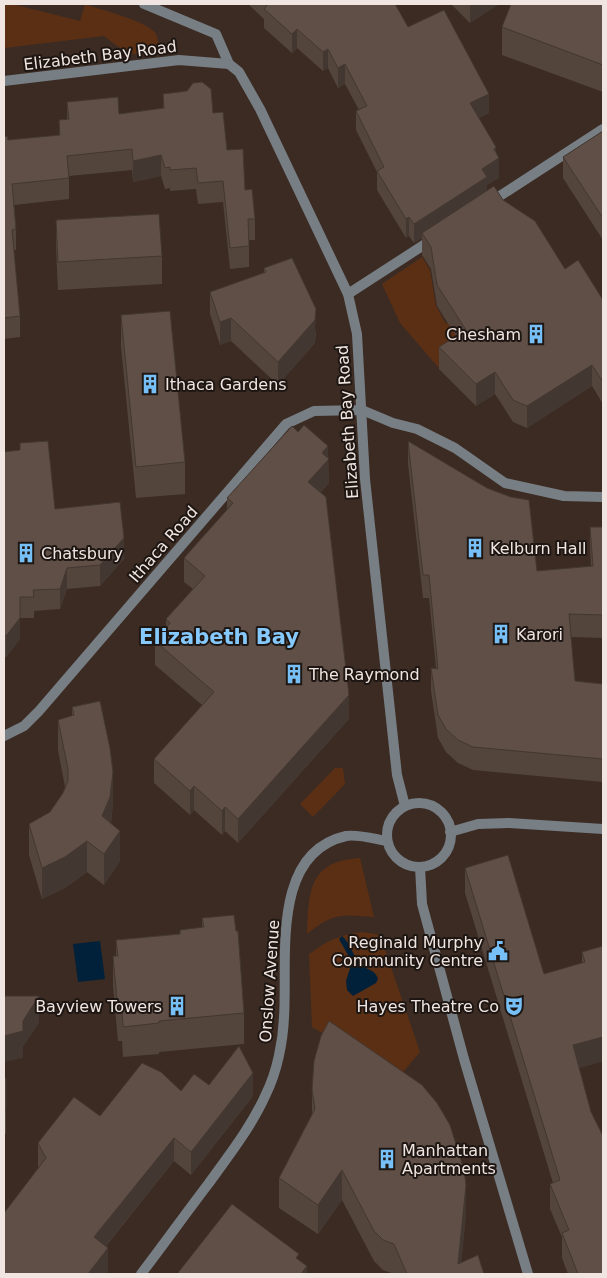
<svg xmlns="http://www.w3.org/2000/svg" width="607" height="1278" font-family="'DejaVu Sans',sans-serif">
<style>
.green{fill:#5b2f14}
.water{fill:#002139}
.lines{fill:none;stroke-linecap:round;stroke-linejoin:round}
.street{stroke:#777e84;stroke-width:10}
.wall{fill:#53443c}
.shaded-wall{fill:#433731}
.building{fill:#604f46;stroke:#433731}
.labels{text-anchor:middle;stroke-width:4;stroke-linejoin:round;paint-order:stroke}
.street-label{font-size:16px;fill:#f0e5e0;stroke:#1d1612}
.poi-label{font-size:16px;fill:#f0e5e0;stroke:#1d1612;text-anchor:start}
.district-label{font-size:21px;font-weight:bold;fill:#86c9fd;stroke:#1d1612}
</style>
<rect width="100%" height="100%" fill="#3b2b23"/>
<g class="green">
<path d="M4,4H12L80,21L85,4C101,10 148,21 156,34C159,40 158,44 157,49C136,63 121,49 104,36L4,48Z"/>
<path d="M422,257L430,270L436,306L446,324L547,262L564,290L438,367L400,323L382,284Z"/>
<path d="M335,768H343L345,784L313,817L300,804Z"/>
<path d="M360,858L374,917C341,914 333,913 307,934C309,892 308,861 360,858Z"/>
<path d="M363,932L380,935L420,1052L398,1078L312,1027L309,954C327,941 340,934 363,932Z"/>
</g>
<g class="water">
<path d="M342,936C351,943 353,959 363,966C370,971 375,970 378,979L376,983L353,996L347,990L346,981L352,962L339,939Z"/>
<path d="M100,941L105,979L78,982L73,944Z"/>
</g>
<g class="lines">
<g class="street">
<path d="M144,4L216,34L229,64L239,72L260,109L348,294L357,334L365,479L397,775L405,806"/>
<path d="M4,81L179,60L229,64"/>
<path d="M489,203L603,129"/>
<path d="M348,294L433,239"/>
<path d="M4,736L24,726L39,711L286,424L314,411L362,410L393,423L417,429L455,448L505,483L564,496L603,497"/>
<circle cx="419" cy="835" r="32"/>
<path d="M450,832L478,824L509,823L603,829"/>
<path d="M420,867L422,904L464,1059L528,1274"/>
<path d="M141,1274C164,1244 186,1213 209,1183C229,1155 252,1126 266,1094C277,1072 283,1042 284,1017C288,960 270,853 346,836C358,834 375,839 387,841"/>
</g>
</g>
<g class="wall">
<path d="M248,4H395L408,27L489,113L479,118L496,153L499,178L487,185V191L503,200L565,269L603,300V404L592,386L527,428L513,422L495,394L476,406L439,369V347L456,336L437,306L431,269L422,255V238L414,243L409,236L406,238L377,190V172L356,130V111L359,110L345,84L338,88L328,68L323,71L297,48L292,53L264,28V19Z"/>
<path d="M451,4H499L470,23Z"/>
<path d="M603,5V92L502,55V27Z"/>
<path d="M163,94L213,113L227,150L245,190L255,219V240H249V267L230,269L223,202L198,204L196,189L170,191V188L165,189L161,176L133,182L132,170L69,176V199L14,205L16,229V250H14L20,316V337L4,339V137L8,140L59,135V120L67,119V102L119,114L163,108Z"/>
<path d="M603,131V240L563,178V157Z"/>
<path d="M56,220L162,256V284L58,290L56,248Z"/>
<path d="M264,268L316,332L315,343L278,385L231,341L220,345L210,314V292L264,273Z"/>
<path d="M121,315L185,462V494L136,498L121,347Z"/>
<path d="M408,441L537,571L591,567L590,550V527H603V638L571,637L575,681L603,684V782L473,770L458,763L446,752L438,738L431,691V668H436L429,598H423L408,464Z"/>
<path d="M20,443L55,509L124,559L100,586L67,589L60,609L34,611V618H20V639L6,657L4,656V452L20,450Z"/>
<path d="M328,458L329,483L321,492L349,719L238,843L225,831L222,835L194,810L190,815L154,783V759L202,705L155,665V641L166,628V619L193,589L184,582V558L227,510V498Z"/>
<path d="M72,707L113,803L111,823L120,861L104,885L87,872L65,888L42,899L29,855V824L50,812L63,793L65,787L58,750V720L72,716Z"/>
<path d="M465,868L544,974L582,963V952L603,946V1061L579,1068L603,1274H568L562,1258V1237L550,1209V1184L553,1183L465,893Z"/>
<path d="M202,918L244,1013V1044L159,1052V1054L123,1057L122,1041H118L113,987V956H116V940L180,934L202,927Z"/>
<path d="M6,1078V1134H4V1079Z"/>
<path d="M209,1085L253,1096L191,1175L174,1161L106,1246L108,1271L106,1274H4L39,1168L38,1166V1143L100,1116L181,1091Z"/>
<path d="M312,1089L466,1214L461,1263L484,1274H394L383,1270L374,1261L342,1200L318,1234L279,1208V1178L312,1114Z"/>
</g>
<g class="shaded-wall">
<path d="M470,4H499L470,23Z"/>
<path d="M297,29V48L292,53V34Z"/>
<path d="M328,49V68L323,71V52Z"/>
<path d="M345,64V84L338,88V68Z"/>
<path d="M489,94V113L470,123V103Z"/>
<path d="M496,147V160L499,158V178L487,185V196L422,233V238L414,243V224L482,169L494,149Z"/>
<path d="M161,155V176L133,182V161Z"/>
<path d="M409,217V236L406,238V219Z"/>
<path d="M316,309L315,343L278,385V362Z"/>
<path d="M231,318V341L220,345V322Z"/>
<path d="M592,365V386L527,428V406Z"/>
<path d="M495,372V394L476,406V384Z"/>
<path d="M328,446L329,483L308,505V482L322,453Z"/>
<path d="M124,538V559L100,586V565Z"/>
<path d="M67,568V589L60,609V589Z"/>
<path d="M20,597V639L6,657V636Z"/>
<path d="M349,695V719L238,843V819Z"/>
<path d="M113,772V803L110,828L102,816Z"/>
<path d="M194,786V810L190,815V791Z"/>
<path d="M225,807V831L222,835V811Z"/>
<path d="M120,831V861L104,885V854Z"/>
<path d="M87,841V872L65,888L42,899V868Z"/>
<path d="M39,996V1023L23,1047V1058L4,1062V1036L23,1021Z"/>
<path d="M603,1037V1061L573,1070V1045Z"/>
<path d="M253,1073V1096L191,1175V1152Z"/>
<path d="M174,1138V1161L94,1260V1237Z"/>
<path d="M342,1170V1200L318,1234V1205Z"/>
<path d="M466,1185V1214L460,1274L458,1264Z"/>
<path d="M108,1248V1271L106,1274H88Z"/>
<path d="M307,1266V1274H301Z"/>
</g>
<g class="building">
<path d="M268,4H395L408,27L444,10L489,94L470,103L496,147L494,149L499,158L482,169L487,177L414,224L409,217L406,219L377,171L384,167L356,111L367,106L345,64L338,68L328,49L323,52L297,29L292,34L264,9Z"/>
<path d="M511,4H600L603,5V65L502,27Z"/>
<path d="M202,82L211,89L213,113L223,112L227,150L243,149L245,190L252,189L255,219H248L249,246L230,248L223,181L198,183L196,168L170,170V167L165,168L161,155L133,161L132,149L67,156L69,178L12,184L16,229L12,230L20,316L4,318V137L7,136L8,140L60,135L59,120L69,119L67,102L118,97L119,114L164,108L163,94L187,91L193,83Z"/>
<path d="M603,131V218L563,157Z"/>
<path d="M494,186L503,200L535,221L565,269L578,260L603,300V382L592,365L527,406L513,400L495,372L476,384L439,347L466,330L437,285L431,247L422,233Z"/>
<path d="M159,214L162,256L58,262L56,220Z"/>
<path d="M292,258L316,309L315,320L278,362L231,318L220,322L210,292L266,272L264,268Z"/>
<path d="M170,311L185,462L136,467L121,315Z"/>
<path d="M304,425L328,446L322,453L329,459L308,482L326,497L349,695L238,819L225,807L222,811L194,786L190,791L154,759L214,692L155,641L170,623L166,619L205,576L184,558L233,503L227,498L292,426L298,432Z"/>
<path d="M48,441L55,509L120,502L124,538L100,565L67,568L60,589L33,590L34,597H20V618L6,636L4,635V452L20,450V443Z"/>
<path d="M408,441L487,488L511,497L529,500L537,571L593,566L590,527H603V615L569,614L575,681L603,684V759L473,747L458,740L446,729L438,715L431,668L438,669L429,575H423Z"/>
<path d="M100,701L110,748L113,772L110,797L102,816L120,831L104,854L87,841L65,857L42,868L29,824L50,812L63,793L68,781V769L58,720L74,715L72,707Z"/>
<path d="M508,855L544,974L585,962L582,952L603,946V1037L573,1045L591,1112L603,1136V1274H578L562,1233L569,1230L550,1184L560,1180L465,868Z"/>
<path d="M234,915L236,931H238L244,1013L159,1021V1023L123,1027L122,1010L118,1011L113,956H118L116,940L180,934V930L204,927L202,918Z"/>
<path d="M4,996H39L23,1021V1031L4,1036Z"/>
<path d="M329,1021L422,1085L437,1103L450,1125L464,1170L466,1185L458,1264L478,1255L484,1274H407L394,1244L383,1240L374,1231L342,1170L318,1205L279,1178L315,1109L312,1089L314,1061L321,1036Z"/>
<path d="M239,1046L253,1073L191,1152L174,1138L94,1237L108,1248L88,1274H4V1213L46,1158L38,1143L74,1097L100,1116L142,1063L161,1072L181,1091L194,1074L209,1085Z"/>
<path d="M6,1078V1111H4V1079Z"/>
<path d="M232,1204L299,1254L296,1258L307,1266L301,1274H177Z"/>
</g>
<defs>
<symbol id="building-bare" viewBox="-9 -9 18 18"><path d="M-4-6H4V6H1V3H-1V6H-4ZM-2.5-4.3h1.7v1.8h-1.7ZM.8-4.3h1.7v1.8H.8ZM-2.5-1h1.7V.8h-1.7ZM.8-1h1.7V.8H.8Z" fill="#77c0f7" stroke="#1d1612" stroke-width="2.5" paint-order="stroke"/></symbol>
<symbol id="civic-bare" viewBox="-9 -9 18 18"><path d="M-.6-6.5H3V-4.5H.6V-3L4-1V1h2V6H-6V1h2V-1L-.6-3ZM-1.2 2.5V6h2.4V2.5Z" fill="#77c0f7" stroke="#1d1612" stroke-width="2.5" paint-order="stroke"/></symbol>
<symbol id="theatre-bare" viewBox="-9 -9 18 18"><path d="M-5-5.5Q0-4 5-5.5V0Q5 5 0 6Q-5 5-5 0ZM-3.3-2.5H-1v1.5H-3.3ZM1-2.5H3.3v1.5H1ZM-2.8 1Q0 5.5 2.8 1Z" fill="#77c0f7" stroke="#1d1612" stroke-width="2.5" paint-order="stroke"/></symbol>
</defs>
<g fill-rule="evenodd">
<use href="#building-bare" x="522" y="320" width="28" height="28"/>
<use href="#building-bare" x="136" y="370" width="28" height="28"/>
<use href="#building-bare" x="461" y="534" width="28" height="28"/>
<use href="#building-bare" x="12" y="539" width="28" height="28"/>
<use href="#building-bare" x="487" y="620" width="28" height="28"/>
<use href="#building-bare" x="280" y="660" width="28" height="28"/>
<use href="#civic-bare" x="484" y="937" width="28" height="28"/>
<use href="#building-bare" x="163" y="992" width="28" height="28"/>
<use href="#theatre-bare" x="500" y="992" width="28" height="28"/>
<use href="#building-bare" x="373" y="1145" width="28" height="28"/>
</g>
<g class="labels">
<g class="street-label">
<text transform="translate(100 55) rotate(-7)" y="6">Elizabeth Bay Road</text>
<text transform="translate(347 422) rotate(-94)" y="6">Elizabeth Bay Road</text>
<text transform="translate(163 544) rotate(-49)" y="6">Ithaca Road</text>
<text transform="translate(269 981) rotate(-86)" y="6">Onslow Avenue</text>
</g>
<g class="poi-label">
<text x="521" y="340" text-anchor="end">Chesham</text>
<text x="165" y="390">Ithaca Gardens</text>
<text x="490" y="554">Kelburn Hall</text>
<text x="41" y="559">Chatsbury</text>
<text x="516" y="640">Karori</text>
<text x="309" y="680">The Raymond</text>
<text x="483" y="948" text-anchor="end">Reginald Murphy<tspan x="483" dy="18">Community Centre</tspan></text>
<text x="162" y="1012" text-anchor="end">Bayview Towers</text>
<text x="499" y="1012" text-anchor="end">Hayes Theatre Co</text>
<text x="402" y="1156">Manhattan<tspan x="402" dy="18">Apartments</tspan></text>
</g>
<g class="district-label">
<text x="219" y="644">Elizabeth Bay</text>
</g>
</g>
<rect width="607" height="1278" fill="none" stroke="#f0e5e0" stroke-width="10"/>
</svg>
